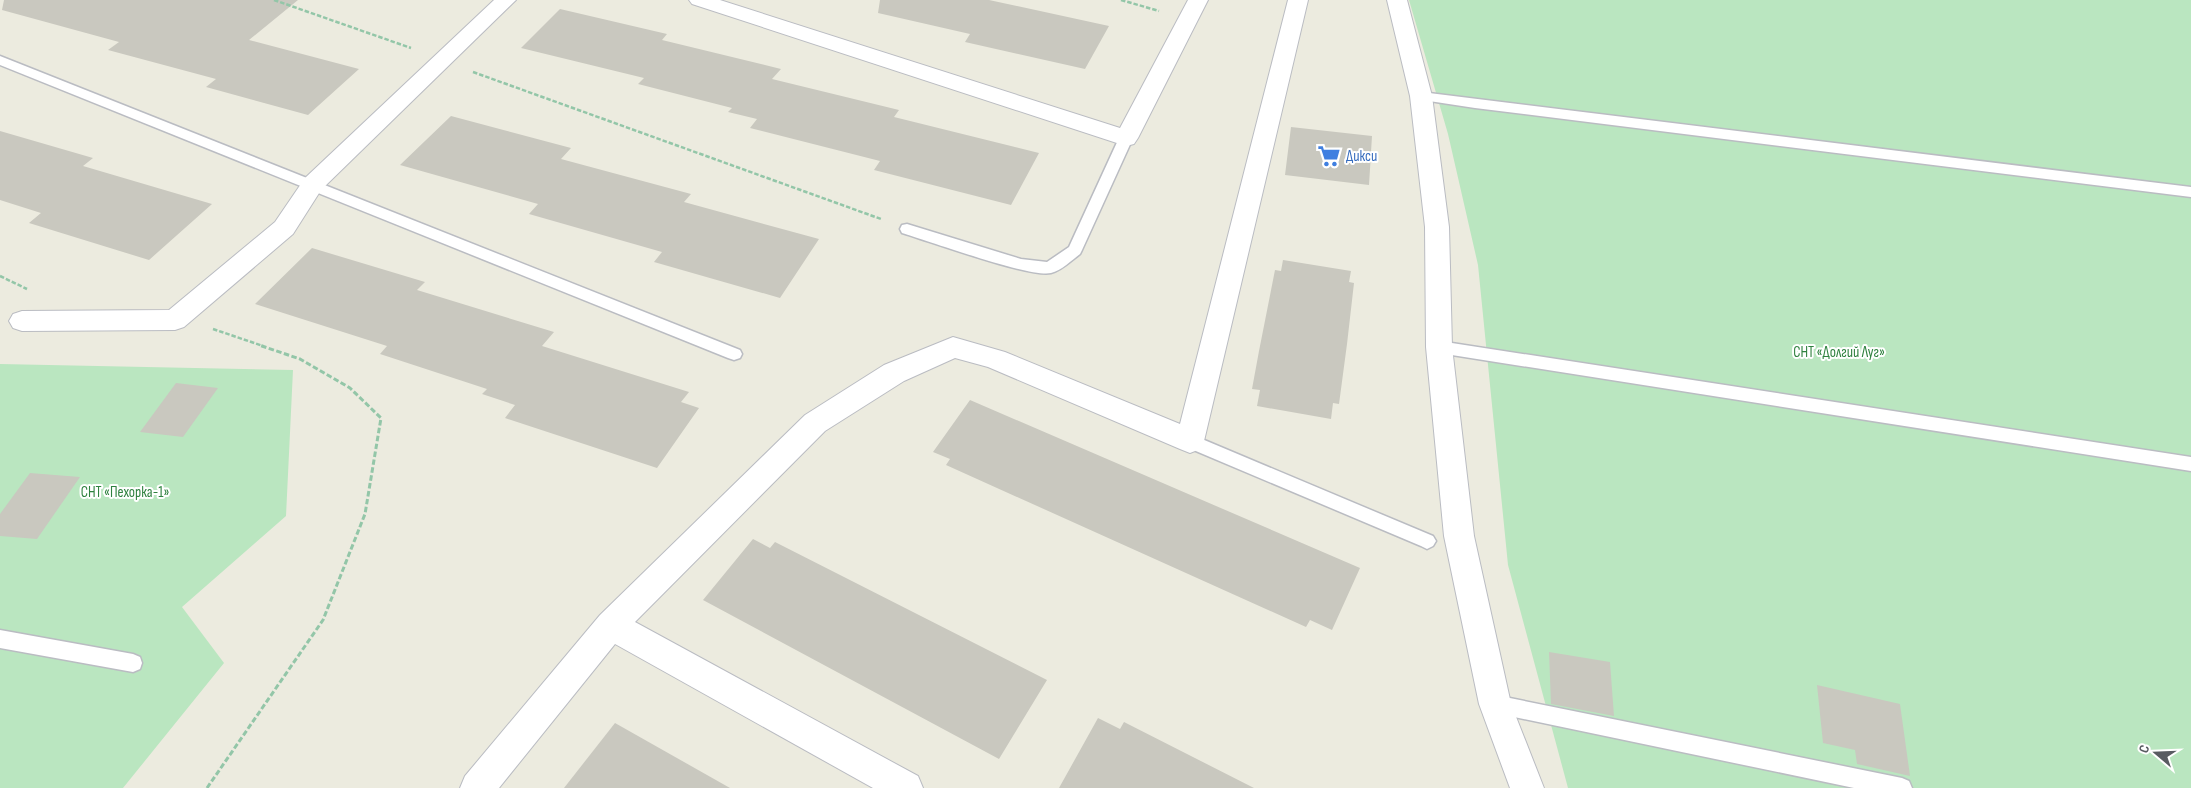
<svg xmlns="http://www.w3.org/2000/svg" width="2191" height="788" font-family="'Sofia Sans Condensed',sans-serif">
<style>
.green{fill:#bae6c0}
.building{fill:#c9c8bf}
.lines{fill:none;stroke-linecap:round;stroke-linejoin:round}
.service-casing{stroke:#babcc2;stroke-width:3}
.minor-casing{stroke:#babcc2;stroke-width:2}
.path-far1{stroke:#93c6a8;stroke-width:2.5;stroke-dasharray:4.5 2;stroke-linecap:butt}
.path{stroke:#93c6a8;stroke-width:3;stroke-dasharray:5.5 2.5;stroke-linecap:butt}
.service{fill:#fff;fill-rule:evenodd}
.minor{fill:#fff;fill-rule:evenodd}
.labels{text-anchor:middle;stroke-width:4;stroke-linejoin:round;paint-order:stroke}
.shop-label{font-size:15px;fill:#366cbe;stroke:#fff;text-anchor:start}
.park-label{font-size:15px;fill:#2f813f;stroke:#fff}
</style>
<rect width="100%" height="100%" fill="#ecebdf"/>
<g class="green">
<path d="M1409,0H2191V788H1568L1508,565L1478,265L1448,134Z"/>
<path d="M0,364L293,370L286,516L182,607L224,663L123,788H0Z"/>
</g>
<g class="building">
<path d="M4,0H298L249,40L359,69L308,115L206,87L216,79L108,50L119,42L2,10Z"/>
<path d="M880,0H989L1109,26L1085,69L965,42L970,34L878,13Z"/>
<path d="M560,9L667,34L662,40L781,69L772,79L899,110L894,117L1039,153L1011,205L874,170L880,161L750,128L757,119L728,112L732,108L638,84L644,78L521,48Z"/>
<path d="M451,116L571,148L561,159L691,194L684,202L819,239L780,298L654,262L662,252L529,214L538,204L400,165Z"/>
<path d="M1291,127L1372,136L1369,185L1285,175Z"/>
<path d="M0,131L93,158L83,166L212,204L149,260L29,223L41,213L0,200Z"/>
<path d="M312,248L425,282L417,290L554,332L542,346L689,392L681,402L699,408L657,468L505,418L515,405L482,394L487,389L380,354L387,346L255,304Z"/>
<path d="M1283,260L1351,271L1349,282L1354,283L1347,344L1339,404L1333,403L1331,419L1257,406L1260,390L1252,389L1259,351L1275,270L1281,271Z"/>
<path d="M176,383L218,388L183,437L140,432Z"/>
<path d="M970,400L1360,568L1332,630L1310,620L1306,627L946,465L950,459L933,452Z"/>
<path d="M30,473L80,477L37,539L0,536V514Z"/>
<path d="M753,539L770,548L775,542L1047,680L999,759L703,600Z"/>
<path d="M1549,652L1610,662L1614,716L1551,704Z"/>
<path d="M1817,685L1900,704L1910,776L1857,764L1855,750L1823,743Z"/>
<path d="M1098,718L1120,729L1124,722L1254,788H1059Z"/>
<path d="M615,723L730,788H564Z"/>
</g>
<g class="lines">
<defs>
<g id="service">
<path d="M0,56L740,350L742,354L740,358L734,360L728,358L0,65Z"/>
<path d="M1421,92L2191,187V197L1475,108L1416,99L1414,96L1416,93Z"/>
<path d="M1126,133L1131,135L1133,138L1082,250L1080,254C1072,260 1061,271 1051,273C1030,278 929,241 902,233L900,229L902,225L907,224L1021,259L1047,262L1069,247L1119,138L1121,135Z"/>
<path d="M1439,341L2191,457V471L1439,353L1433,351L1431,347L1433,343Z"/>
<path d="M1190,434L1433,536L1436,541L1433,546L1427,549L1421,546L1184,446L1182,441L1184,436Z"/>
<path d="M0,630L133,654L140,657L142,663L140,669L133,672L0,648Z"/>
<path d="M1495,695L1902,778L1909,781L1912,788H1854L1495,713L1488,711L1485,704L1488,697Z"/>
</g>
<g id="minor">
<path d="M494,0H516L321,190L293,234L184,327L175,330L22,331L13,328L9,321L13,314L22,311L169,310L275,222L305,178Z"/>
<path d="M689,0H720L1120,128L1188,0H1208L1138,138L1134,144L1126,146L692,4Z"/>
<path d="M1288,0H1308L1204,441L1200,449L1190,453L1180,449L988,367L955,358L904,381L825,431L635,622L918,776L923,788H873L615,644L499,788H460L465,776L600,615L805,415L884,365L953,337L1005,352L1180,424Z"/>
<path d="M1387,0H1407L1432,96L1449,227L1452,347L1474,536L1511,704L1544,788H1510L1479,704L1444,536L1426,347L1425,227L1410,96Z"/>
</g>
</defs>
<use href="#service" class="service-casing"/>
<use href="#minor" class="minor-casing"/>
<g class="path-far1">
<path d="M274,0L411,48"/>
<path d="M1121,0L1159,11"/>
<path d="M473,72L881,219"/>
<path d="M0,276L27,289"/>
<path d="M213,329L263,346"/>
</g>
<path class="path" d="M207,788L323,620L365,514L381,418L350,388L300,359L259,345"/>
<use href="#service" class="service"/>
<use href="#minor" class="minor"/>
</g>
<defs>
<symbol id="supermarket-bare" viewBox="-9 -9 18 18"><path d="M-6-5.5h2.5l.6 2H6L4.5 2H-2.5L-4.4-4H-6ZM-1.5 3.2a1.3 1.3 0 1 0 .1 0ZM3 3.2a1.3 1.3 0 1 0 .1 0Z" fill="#3f7fe0" stroke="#fff" stroke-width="2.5" paint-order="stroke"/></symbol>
</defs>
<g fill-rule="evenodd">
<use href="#supermarket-bare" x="1313" y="140" width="32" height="32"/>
</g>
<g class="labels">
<g class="shop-label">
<text x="1346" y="161">Дикси</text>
</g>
<g class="park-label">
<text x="1839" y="357">СНТ «Долгий Луг»</text>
<text x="125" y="497">СНТ «Пехорка-1»</text>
</g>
</g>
<g transform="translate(2156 753) rotate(289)" stroke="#ffffff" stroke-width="4" paint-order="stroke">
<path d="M0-4L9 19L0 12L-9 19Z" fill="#585b61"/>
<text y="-8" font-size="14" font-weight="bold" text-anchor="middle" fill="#585b61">С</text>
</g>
</svg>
